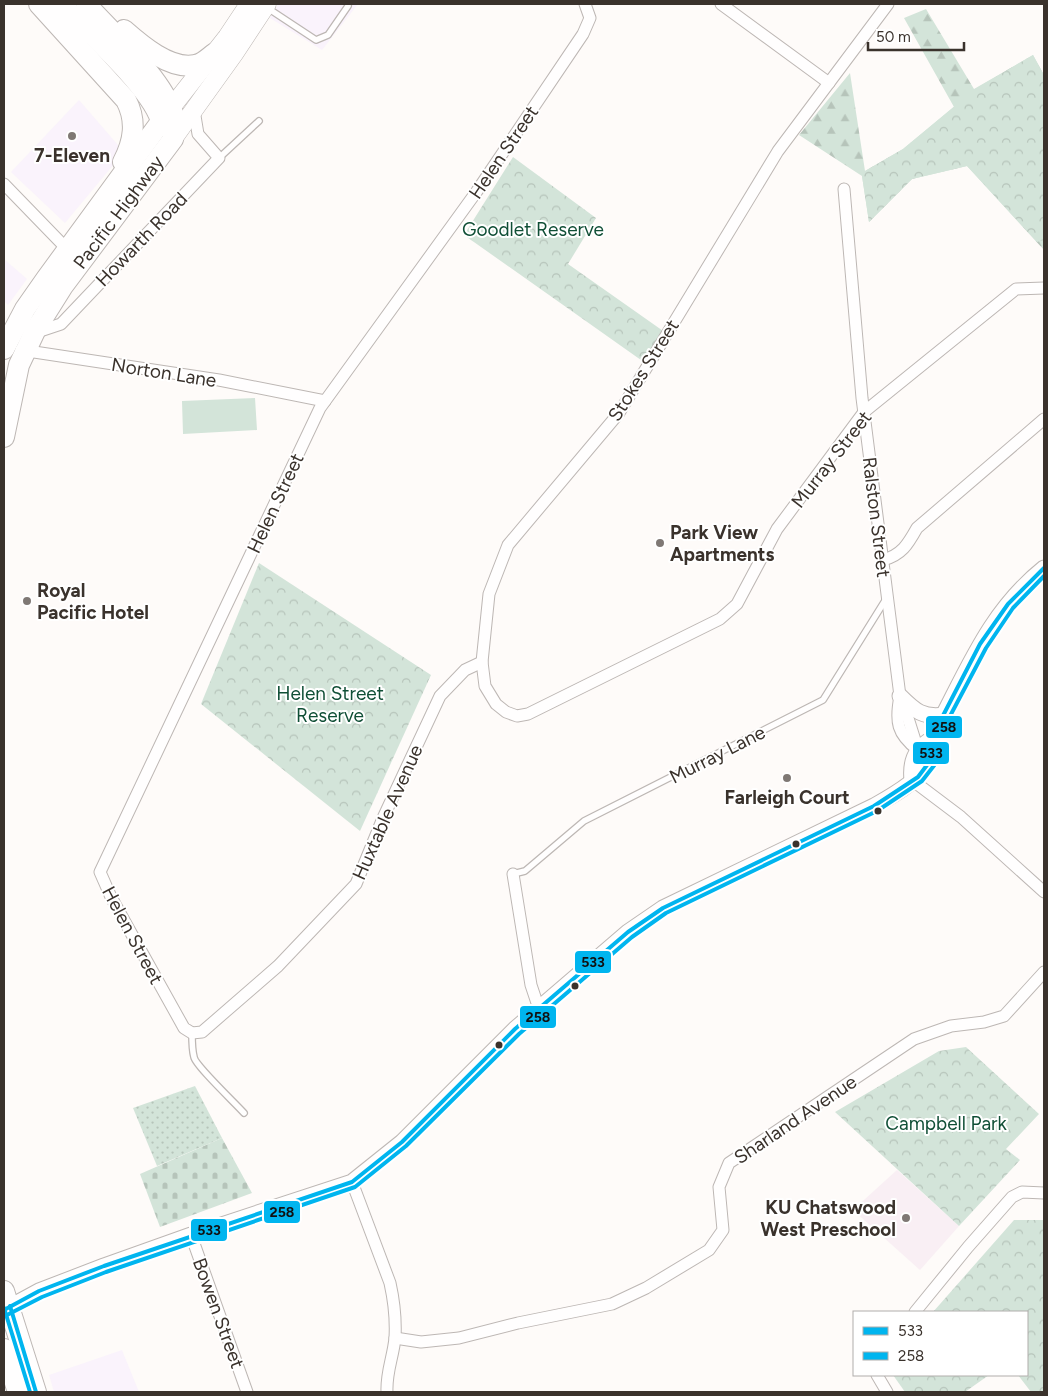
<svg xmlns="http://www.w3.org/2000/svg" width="1048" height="1396" font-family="Figtree,sans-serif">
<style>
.commercial{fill:#faf3fc}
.education{fill:#f9eff4}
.grass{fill:#d3e4d9}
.forest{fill:url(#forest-firs)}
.cemetery{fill:url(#cemetery-stones)}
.park{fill:url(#park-crowns)}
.garden{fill:url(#garden-dots)}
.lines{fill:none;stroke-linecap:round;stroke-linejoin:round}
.lane-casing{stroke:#bdb7b4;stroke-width:8}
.street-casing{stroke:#bdb7b4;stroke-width:13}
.secondary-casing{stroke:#bdb7b4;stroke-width:17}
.primary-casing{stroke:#bdb7b4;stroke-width:19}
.highway-casing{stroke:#bdb7b4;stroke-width:22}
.lane{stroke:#fffefe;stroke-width:5.5}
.street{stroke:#fffefe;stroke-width:11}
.secondary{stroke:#fffefe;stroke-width:15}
.primary{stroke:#fffefe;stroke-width:18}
.highway{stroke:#fffefe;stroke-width:20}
.bus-1-casing{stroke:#fff;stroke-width:8}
.bus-2-casing{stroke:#fff;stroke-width:8}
.bus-1{stroke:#00b5ef;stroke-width:4}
.bus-2{stroke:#00b5ef;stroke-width:4}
.poi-dot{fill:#7f7874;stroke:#fff;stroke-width:2}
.bus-dot{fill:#3a322c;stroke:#fff;stroke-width:2}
.labels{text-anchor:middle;stroke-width:4;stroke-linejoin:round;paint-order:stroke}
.street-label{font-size:19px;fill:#3a322c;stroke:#fff}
.poi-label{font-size:19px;font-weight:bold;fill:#3a322c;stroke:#fff}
.park-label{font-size:19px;fill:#104f36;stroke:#fff}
.line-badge{stroke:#fff;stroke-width:2}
.pale-badge-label{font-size:14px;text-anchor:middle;font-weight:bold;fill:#111}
</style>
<defs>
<pattern id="forest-firs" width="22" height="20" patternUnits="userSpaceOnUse" patternTransform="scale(1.25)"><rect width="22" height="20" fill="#d3e4d9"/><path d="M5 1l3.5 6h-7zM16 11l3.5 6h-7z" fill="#b6c4ba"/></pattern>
<pattern id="cemetery-stones" width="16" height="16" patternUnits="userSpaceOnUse" patternTransform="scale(1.25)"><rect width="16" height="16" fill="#d3e4d9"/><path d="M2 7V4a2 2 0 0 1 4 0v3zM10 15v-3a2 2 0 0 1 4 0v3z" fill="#b6c4ba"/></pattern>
<pattern id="park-crowns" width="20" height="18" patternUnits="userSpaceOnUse" patternTransform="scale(1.25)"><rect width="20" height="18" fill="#d3e4d9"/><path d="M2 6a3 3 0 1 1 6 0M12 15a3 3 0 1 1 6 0" fill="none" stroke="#b6c4ba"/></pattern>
<pattern id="garden-dots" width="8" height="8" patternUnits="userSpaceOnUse" patternTransform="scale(1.25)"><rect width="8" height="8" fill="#d3e4d9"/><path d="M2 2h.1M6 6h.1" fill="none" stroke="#b6c4ba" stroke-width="1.8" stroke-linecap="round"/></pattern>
</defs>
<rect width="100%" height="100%" fill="#fefbf9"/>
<g class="commercial">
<path d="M278,4H358L322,50L270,18Z"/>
<path d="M79,100L124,152L65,223L11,172Z"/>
<path d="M4,259L27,279L8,305L4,301Z"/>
<path d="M122,1350L139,1392H54L49,1375Z"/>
</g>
<path class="education" d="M897,1170L959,1226L920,1270L853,1210Z"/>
<path class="grass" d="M255,398L257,430L183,434L182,401Z"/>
<path class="forest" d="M926,9L974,89L1033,55L1044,75V250L967,166L912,179L869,222L862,176L799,135L850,73L865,171L903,149L954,107L904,18Z"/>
<path class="cemetery" d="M222,1138L252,1193L160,1227L140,1174Z"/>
<g class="park">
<path d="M1033,55L1044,75V240L1037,242L967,166L912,179L869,222L862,176L865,171L903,149L975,89Z"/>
<path d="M513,157L596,218L568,264L666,333L648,365L464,235Z"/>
<path d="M259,563L431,675L360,831L201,704Z"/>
<path d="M966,1047L1039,1114L1006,1149L1020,1160L959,1226L835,1112L939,1051Z"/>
<path d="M1014,1220H1044V1392H1031L1018,1375H1027V1312H933Z"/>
<path d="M893,1375H989L965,1392H905Z"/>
</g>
<path class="garden" d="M195,1086L222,1138L157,1166L133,1108Z"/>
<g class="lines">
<defs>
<g id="lane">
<path d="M266,7L316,40L328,35L348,6"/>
<path d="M219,158L259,121"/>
<path d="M513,874L525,871L584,821L823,700L886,599"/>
<path d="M192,1033C192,1041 192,1050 194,1057C195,1065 235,1103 244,1113"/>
</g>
<g id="street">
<path d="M721,4L829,83"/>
<path d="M888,4L778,151L619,413L508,545L489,594L482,662L485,686L496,704L506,712L517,716L528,714L720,619L737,604L777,529L864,412L1016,289L1044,288"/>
<path d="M4,184L67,249"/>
<path d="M844,189L862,398L900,696C895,722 897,734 918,750"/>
<path d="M33,327L43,330L61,324L219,158L198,134L194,110"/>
<path d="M21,350L219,380L325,401"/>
<path d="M883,560C902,555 908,544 917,528L1044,419"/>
<path d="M482,662L465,670L440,696L383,818L356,884L278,966L202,1032L192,1033L184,1028L111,897L100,872L320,408L477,191L583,34L590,18L585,4"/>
<path d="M902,699L918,750"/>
<path d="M912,780L961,817L1044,892"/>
<path d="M513,874L531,985L539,1009"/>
<path d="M352,1182L390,1283C394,1301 396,1320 395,1338C393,1358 386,1372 387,1392"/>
<path d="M191,1235L247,1392"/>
<path d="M915,1312L968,1247L1012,1197L1022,1192L1044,1193"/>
<path d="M395,1338L421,1342L459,1338L518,1323L612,1304L646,1288L709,1250L723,1230L719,1187L729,1163L914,1039L951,1026L984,1022L1004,1016L1044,972"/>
<path d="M877,1375L887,1392"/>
</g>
<g id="secondary">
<path d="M900,696C915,711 923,718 944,715"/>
<path d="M912,780C910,762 915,748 932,739"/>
<path d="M4,1310L39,1291L104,1266L191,1235L352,1182L402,1142L515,1029L628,932L663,908L874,806C892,796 930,775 933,752C934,745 931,740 934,733C967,672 988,613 1044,568"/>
</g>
<g id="primary">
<path d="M171,108L227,37L249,4"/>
<path d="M173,139L234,54L267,4"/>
</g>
<g id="highway">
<path d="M39,4L126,100C137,121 134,141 123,162"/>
<path d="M61,4C86,30 158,93 162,126"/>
<path d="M124,30C141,45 170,70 195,65C203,64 209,57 215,53"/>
<path d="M4,349L25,309L46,279L171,108"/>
<path d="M4,437L19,365L36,329L63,286L173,139C175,131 176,124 174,116C163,79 112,33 86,4"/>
<path d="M4,1291L36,1392"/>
<path d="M4,1349L18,1392"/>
</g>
</defs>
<use href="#lane" class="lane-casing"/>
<use href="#street" class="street-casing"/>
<use href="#secondary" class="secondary-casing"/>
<use href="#primary" class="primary-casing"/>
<use href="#highway" class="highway-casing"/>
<use href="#lane" class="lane"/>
<use href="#street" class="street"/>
<use href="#secondary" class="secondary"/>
<use href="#primary" class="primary"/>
<use href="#highway" class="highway"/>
<defs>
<g id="bus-1">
<path d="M10,1306L36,1392"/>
<path d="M4,1310L39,1291L104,1266L352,1182L402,1142L515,1029L628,932L663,908L874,806L918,777L930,761L934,733L980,644L1008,604L1044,568"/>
</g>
<g id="bus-2">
<path d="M4,1308L30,1392"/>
<path d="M7,1315L42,1297L106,1272L355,1187L406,1146L519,1034L632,937L666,913L877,811L922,781L936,763L939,753L940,735L986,648L1013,608L1044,576"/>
</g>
</defs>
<use href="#bus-1" class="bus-1-casing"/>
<use href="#bus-2" class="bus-2-casing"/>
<use href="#bus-1" class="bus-1"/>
<use href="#bus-2" class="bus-2"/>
</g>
<g class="poi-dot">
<circle cx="72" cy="136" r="5"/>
<circle cx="660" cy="543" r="5"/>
<circle cx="27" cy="601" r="5"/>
<circle cx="787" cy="778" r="5"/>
<circle cx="906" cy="1218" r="5"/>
</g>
<g class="bus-dot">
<circle cx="878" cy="811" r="4.5"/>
<circle cx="796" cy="844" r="4.5"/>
<circle cx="575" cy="986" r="4.5"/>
<circle cx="499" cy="1045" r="4.5"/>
</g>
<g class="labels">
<g class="street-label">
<text transform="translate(503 152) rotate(-56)" y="7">Helen Street</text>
<text transform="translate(118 212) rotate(-53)" y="7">Pacific Highway</text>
<text transform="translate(141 239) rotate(-46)" y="7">Howarth Road</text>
<text transform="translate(643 370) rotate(-58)" y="7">Stokes Street</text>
<text transform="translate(164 372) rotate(9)" y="7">Norton Lane</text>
<text transform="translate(831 459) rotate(-52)" y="7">Murray Street</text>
<text transform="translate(275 503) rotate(-65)" y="7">Helen Street</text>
<text transform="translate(877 517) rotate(83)" y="7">Ralston Street</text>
<text transform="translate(717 754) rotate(-27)" y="7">Murray Lane</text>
<text transform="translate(387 812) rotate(-66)" y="7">Huxtable Avenue</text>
<text transform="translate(133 935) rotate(62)" y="7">Helen Street</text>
<text transform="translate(795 1119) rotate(-34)" y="7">Sharland Avenue</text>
<text transform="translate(219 1313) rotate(70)" y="7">Bowen Street</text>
</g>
<g class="poi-label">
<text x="72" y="162">7-Eleven</text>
<text x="670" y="539" text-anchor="start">Park View<tspan x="670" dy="22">Apartments</tspan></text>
<text x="37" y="597" text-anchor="start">Royal<tspan x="37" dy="22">Pacific Hotel</tspan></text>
<text x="787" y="804">Farleigh Court</text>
<text x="896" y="1214" text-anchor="end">KU Chatswood<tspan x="896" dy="22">West Preschool</tspan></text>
</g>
<g class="park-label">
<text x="533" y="236">Goodlet Reserve</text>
<text x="330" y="700">Helen Street<tspan x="330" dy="22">Reserve</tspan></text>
<text x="946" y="1130">Campbell Park</text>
</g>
</g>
<g class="line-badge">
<rect x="925" y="715" width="38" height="24" rx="5" fill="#00b5ef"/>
<rect x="912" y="741" width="38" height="24" rx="5" fill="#00b5ef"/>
<rect x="574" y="950" width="38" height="24" rx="5" fill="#00b5ef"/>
<rect x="519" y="1005" width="38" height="24" rx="5" fill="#00b5ef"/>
<rect x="263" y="1200" width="38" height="24" rx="5" fill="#00b5ef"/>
<rect x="190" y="1218" width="38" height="24" rx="5" fill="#00b5ef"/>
</g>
<g class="pale-badge-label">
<text x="944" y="732">258</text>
<text x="931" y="758">533</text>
<text x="593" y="967">533</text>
<text x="538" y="1022">258</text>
<text x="282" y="1217">258</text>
<text x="209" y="1235">533</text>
</g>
<rect width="1048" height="1396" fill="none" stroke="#3a322c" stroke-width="10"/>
<rect x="853" y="1311" width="175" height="65" fill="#ffffff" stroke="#b0adab"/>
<rect x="863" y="1327" width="25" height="8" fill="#00b5ef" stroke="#b0adab"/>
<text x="898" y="1336" font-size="15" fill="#3a322c">533</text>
<rect x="863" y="1352" width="25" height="8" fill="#00b5ef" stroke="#b0adab"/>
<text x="898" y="1361" font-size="15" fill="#3a322c">258</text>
<path d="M868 42v8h96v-8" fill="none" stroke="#3a322c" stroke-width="2.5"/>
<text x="876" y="42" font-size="15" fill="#3a322c" stroke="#ffffff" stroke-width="4" paint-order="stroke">50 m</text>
</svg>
